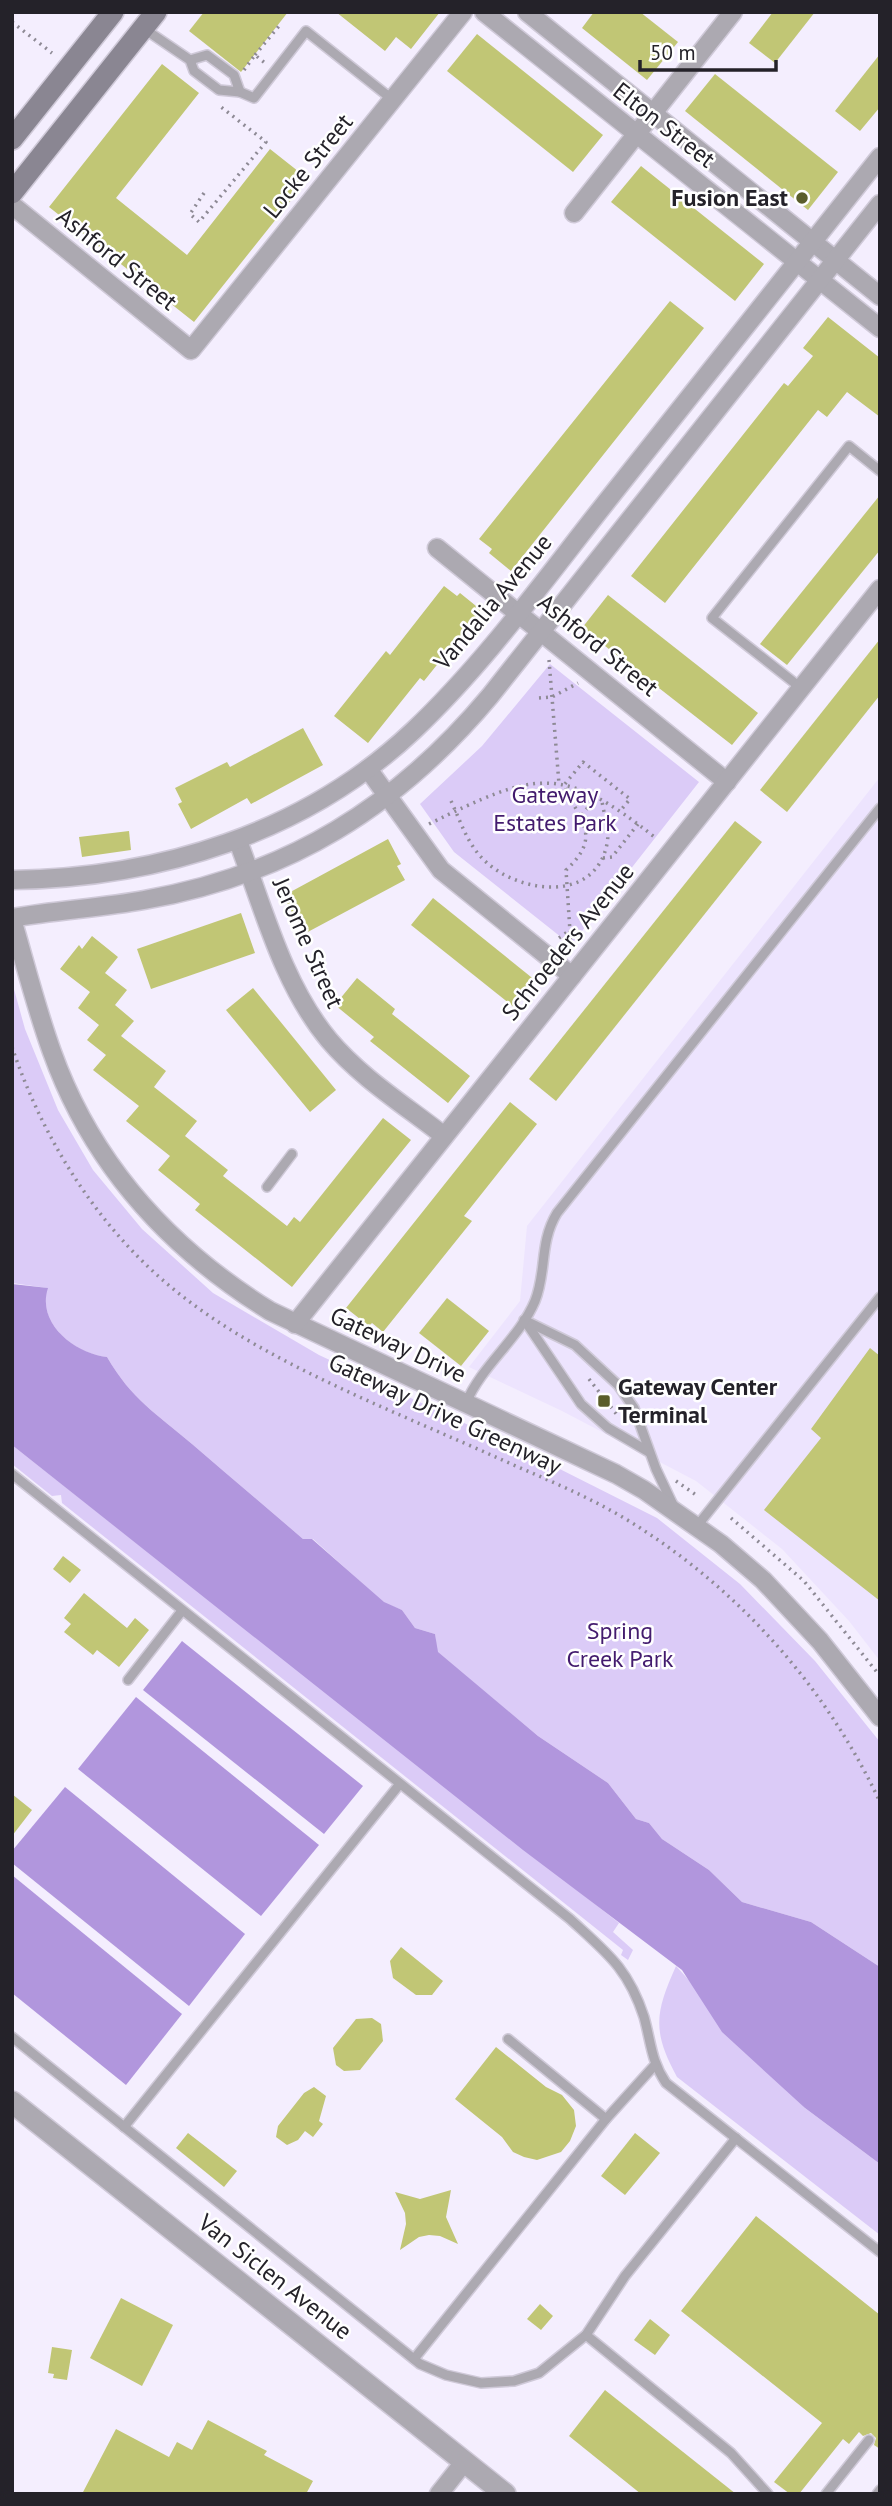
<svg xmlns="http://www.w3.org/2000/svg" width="892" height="2506" font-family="'PT Sans',sans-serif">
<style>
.built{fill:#ede4fe}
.green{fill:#dbcbf7}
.water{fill:#b196dd}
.building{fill:#c1c675}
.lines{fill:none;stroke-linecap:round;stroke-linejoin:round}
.service-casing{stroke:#cfc9d8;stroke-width:12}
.minor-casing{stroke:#cfc9d8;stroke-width:21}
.tertiary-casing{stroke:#cfc9d8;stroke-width:24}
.secondary-casing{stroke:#cfc9d8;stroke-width:24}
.path{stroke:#8e8a95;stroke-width:3.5;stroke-dasharray:2 5;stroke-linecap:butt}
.service{stroke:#aca9b1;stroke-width:9}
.minor{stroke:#aca9b1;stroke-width:18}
.tertiary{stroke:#aca9b1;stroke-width:21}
.secondary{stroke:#8a8692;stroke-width:21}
.poi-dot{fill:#5a5d2b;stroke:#fff;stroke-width:2.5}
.labels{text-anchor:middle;stroke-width:5;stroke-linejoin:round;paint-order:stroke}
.street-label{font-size:24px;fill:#242229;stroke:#fff}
.poi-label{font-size:24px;font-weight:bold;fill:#242229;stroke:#fff;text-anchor:end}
.park-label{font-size:24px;fill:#431b6e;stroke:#fff}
</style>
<rect width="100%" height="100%" fill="#f4eefe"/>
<path class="built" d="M880,777V1661L849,1621L782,1549L696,1481L562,1411L469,1367L520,1301L527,1226Z"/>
<g class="green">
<path d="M550,664L699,782L571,945L454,852L420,804L482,746Z"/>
<path d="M12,982L25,1029L58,1110L93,1170L142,1229L213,1293L319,1355L526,1452L657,1518L740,1584L815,1661L880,1742V1967L811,1922L742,1902L709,1870L662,1839L649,1823L636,1819L608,1783L538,1736L437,1652L435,1634L415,1628L402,1610L384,1603L313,1539H303C266,1507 229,1476 192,1444C156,1413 132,1400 107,1357C75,1354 37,1324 47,1288L12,1283Z"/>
<path d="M12,1445L619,1923L613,1932L633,1950L628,1960L621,1955L623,1950L62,1503L61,1495L52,1496L12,1464Z"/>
<path d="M676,1966L805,2108L880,2164V2235L677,2077C652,2031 655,2013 676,1966Z"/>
</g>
<g class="water">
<path d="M12,1284L48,1288C36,1324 76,1354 107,1357C132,1400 156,1413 192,1444C229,1476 266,1507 303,1539H312L384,1602L402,1610L415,1628L435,1634L438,1652L538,1736L608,1783L636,1819L649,1823L662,1839L709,1870L742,1902L811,1922L880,1967V2164L805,2108L722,2032L682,1970L523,1850L12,1445Z"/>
<path d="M182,1641L363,1786L324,1834L143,1690Z"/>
<path d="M136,1697L319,1845L261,1916L78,1769Z"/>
<path d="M65,1787L245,1934L189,2006L12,1863V1851Z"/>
<path d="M12,1875L182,2014L126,2085L12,1993Z"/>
</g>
<g class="building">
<path d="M204,12H288L241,72L189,31Z"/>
<path d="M336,12H440L411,49L396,37L385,51Z"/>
<path d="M594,12H640L678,42L647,80L582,28Z"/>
<path d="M773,12H815L775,63L749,43Z"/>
<path d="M477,34L603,135L573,172L447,71Z"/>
<path d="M880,54V107L860,131L835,111Z"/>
<path d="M162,64L199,93L116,198L187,255L270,149L308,179L194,322L49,207Z"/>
<path d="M715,74L838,172L808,210L685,111Z"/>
<path d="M641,166L764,264L735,301L611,202Z"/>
<path d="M670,301L704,328L511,571L489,553L492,549L479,539Z"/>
<path d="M828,317L880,358V417L847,392L827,417L818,410L665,603L631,576L784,383L788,386L813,356L803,348Z"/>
<path d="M880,495V550L787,665L760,644Z"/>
<path d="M444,586L457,596L460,593L481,610L424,681L420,678L368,743L334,716L386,651L390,655Z"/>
<path d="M608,595L758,713L732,745L582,628Z"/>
<path d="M880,639V695L787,812L760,790Z"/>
<path d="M303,728L323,765L251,804L247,798L191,829L178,804L182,802L175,788L227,762L230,767Z"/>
<path d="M735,821L762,842L556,1101L529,1079Z"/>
<path d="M129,831L131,850L82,857L79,837Z"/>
<path d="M388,839L401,864L397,866L405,880L304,934L283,896Z"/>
<path d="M433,898L536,981L515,1008L411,925Z"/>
<path d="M241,913L255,953L151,989L137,949Z"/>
<path d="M92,936L118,957L105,973L127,990L115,1005L134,1021L121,1036L166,1071L154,1087L197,1121L185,1136L228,1170L223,1176L287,1226L294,1217L300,1222L383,1118L411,1140L292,1287L195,1210L200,1204L158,1170L170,1156L126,1121L139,1106L93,1070L106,1055L87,1040L99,1025L78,1008L90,992L60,969L79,945L82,949Z"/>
<path d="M357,978L395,1009L392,1014L470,1076L448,1103L370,1041L374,1037L335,1005Z"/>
<path d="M253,988L336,1090L310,1112L226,1010Z"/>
<path d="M510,1102L537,1124L464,1216L472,1221L383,1332L372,1323L369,1326L346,1308Z"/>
<path d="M447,1298L489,1331L461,1366L419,1333Z"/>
<path d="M870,1348L880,1356V1601L764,1510L821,1438L811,1429Z"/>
<path d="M63,1556L81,1570L70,1583L53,1569Z"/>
<path d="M84,1593L127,1628L135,1618L149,1630L119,1667L97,1650L93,1655L64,1632L71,1624L64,1618Z"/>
<path d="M12,1794L32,1810L12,1836Z"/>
<path d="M401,1947L443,1981L432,1995H416L393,1978L390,1961Z"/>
<path d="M372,2018L381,2024L383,2041L360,2070L344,2071L336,2065L333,2048L356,2019Z"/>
<path d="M496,2047L546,2087L562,2095L574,2110L576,2126L570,2141L561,2152L537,2160L524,2157L513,2152L502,2137L455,2099Z"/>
<path d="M314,2087L326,2096L319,2121L323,2124L313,2137L305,2131L298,2140L287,2145L276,2137L278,2126L304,2093Z"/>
<path d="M188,2133L237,2171L224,2187L176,2148Z"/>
<path d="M635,2133L660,2153L625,2195L601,2176Z"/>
<path d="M451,2190L446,2217L458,2244L440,2236L429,2235L419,2237L400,2250L406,2224L405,2213L395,2192L420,2199Z"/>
<path d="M756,2216L880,2315V2449L874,2445L876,2438L871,2433L863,2436L859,2432L849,2444L843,2439L799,2494H790L774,2482L822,2423L681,2311Z"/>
<path d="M121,2298L173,2325L142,2386L90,2358Z"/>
<path d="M540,2304L553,2316L541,2330L527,2319Z"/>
<path d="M650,2319L670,2335L655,2355L634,2340Z"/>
<path d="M52,2347L72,2350L67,2380L53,2378L54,2374L48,2373Z"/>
<path d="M605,2390L736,2494H641L569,2436Z"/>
<path d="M208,2420L267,2451L264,2455L313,2481L306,2494H82L116,2429L169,2457L177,2442L192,2450Z"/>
</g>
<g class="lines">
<defs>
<g id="service">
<path d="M143,28L190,60L194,71L219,90L240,92L234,75L207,55L190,60"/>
<path d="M240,92L254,98L306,31L393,100"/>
<path d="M801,688L712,618L849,446L880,471"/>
<path d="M267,1187L292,1154"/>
<path d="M524,1320L575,1345L618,1385L634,1408L656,1469L674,1507"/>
<path d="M525,1321L581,1404L608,1428L649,1452"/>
<path d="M466,1403C482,1365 519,1339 535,1301C547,1271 539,1243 557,1213L880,808"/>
<path d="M12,1474L570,1919C607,1953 628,1968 644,2017C651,2042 651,2061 666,2083L880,2252"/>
<path d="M697,1526L880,1297"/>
<path d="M128,1680L181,1612"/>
<path d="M12,2037L420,2364L446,2375L481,2383L514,2381L539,2373L586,2335L625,2276L736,2138"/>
<path d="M508,2039L606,2119"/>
<path d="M124,2127L399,1785"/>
<path d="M586,2335L731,2453L768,2494"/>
<path d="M414,2359L606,2119L654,2066"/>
<path d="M826,2494L869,2440"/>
<path d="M877,2494L880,2490"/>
</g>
<g id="minor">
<path d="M484,12L880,328"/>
<path d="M527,12L880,296"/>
<path d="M12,205L191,350L463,12"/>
<path d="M574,213L733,12"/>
<path d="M437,548L727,782"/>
<path d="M368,769L441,870L572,976"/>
<path d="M238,841C263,907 283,985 329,1040C361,1078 406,1106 444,1136"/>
<path d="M12,880C159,878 305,833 413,731C487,661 548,575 611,496C701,383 790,270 880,157"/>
<path d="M12,918C56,910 101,908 144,900C288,875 397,807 490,696L880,204"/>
<path d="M12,919C25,963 36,1008 52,1052C92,1164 170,1249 270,1311L616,1474L644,1490L721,1544L763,1580L820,1641L880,1717"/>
<path d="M295,1324L880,589"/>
<path d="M439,2494L465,2461"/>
</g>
<path id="tertiary" d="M12,2102L505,2494"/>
<g id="secondary">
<path d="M12,139L113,12"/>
<path d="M12,193L156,12"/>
</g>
</defs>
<use href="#service" class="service-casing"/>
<use href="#minor" class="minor-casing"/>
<use href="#tertiary" class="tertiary-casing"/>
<use href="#secondary" class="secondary-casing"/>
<g class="path">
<path d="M12,22L52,53"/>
<path d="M255,55L279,26"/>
<path d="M244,70L255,55L265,63"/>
<path d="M204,193L190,214L199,222L266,142L221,107"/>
<path d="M549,660L559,784"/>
<path d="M539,698L552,697L578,683"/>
<path d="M451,801C461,822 467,844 485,861C520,894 595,903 607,844C610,829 604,816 602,801"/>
<path d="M582,815L596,797"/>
<path d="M429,824C535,772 561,762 657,839"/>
<path d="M603,858L612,857L638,824"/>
<path d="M559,938L570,930L580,936"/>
<path d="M571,947L566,870C604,835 578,820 564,785L583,762L630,799L621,810"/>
<path d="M12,1047C45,1145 104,1237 186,1299C273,1366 399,1413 500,1459C543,1478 588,1496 629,1521C738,1588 826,1687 880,1802"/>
<path d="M589,1379L618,1416"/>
<path d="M676,1481L696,1495"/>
<path d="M731,1518L804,1581L880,1676"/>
</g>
<use href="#service" class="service"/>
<use href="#minor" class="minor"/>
<use href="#tertiary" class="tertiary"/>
<use href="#secondary" class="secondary"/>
</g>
<g class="poi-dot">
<circle cx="802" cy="198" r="7"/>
<rect x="597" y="1394" width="14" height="14" rx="3.5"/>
</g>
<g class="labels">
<g class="street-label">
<text transform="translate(664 125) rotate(38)" y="8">Elton Street</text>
<text transform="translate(308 166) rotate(-51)" y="8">Locke Street</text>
<text transform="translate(117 259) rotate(39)" y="8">Ashford Street</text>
<text transform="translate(493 602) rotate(-50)" y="8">Vandalia Avenue</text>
<text transform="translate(598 645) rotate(39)" y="8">Ashford Street</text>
<text transform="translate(568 942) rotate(-51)" y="8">Schroeders Avenue</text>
<text transform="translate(308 943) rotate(66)" y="8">Jerome Street</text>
<text transform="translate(398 1345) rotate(25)" y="8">Gateway Drive</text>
<text transform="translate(445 1414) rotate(25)" y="8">Gateway Drive Greenway</text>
<text transform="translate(275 2277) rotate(38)" y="8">Van Siclen Avenue</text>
</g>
<g class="poi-label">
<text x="788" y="206">Fusion East</text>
<text x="618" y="1395" text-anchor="start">Gateway Center<tspan x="618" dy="28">Terminal</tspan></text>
</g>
<g class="park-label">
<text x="555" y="803">Gateway<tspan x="555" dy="28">Estates Park</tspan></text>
<text x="620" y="1639">Spring<tspan x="620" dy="28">Creek Park</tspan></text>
</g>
</g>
<rect width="892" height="2506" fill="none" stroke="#242229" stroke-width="28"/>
<path d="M640 60v10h136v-10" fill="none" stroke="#242229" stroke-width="3.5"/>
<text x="650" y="60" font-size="21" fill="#242229" stroke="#ffffff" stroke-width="5" paint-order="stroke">50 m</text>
</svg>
